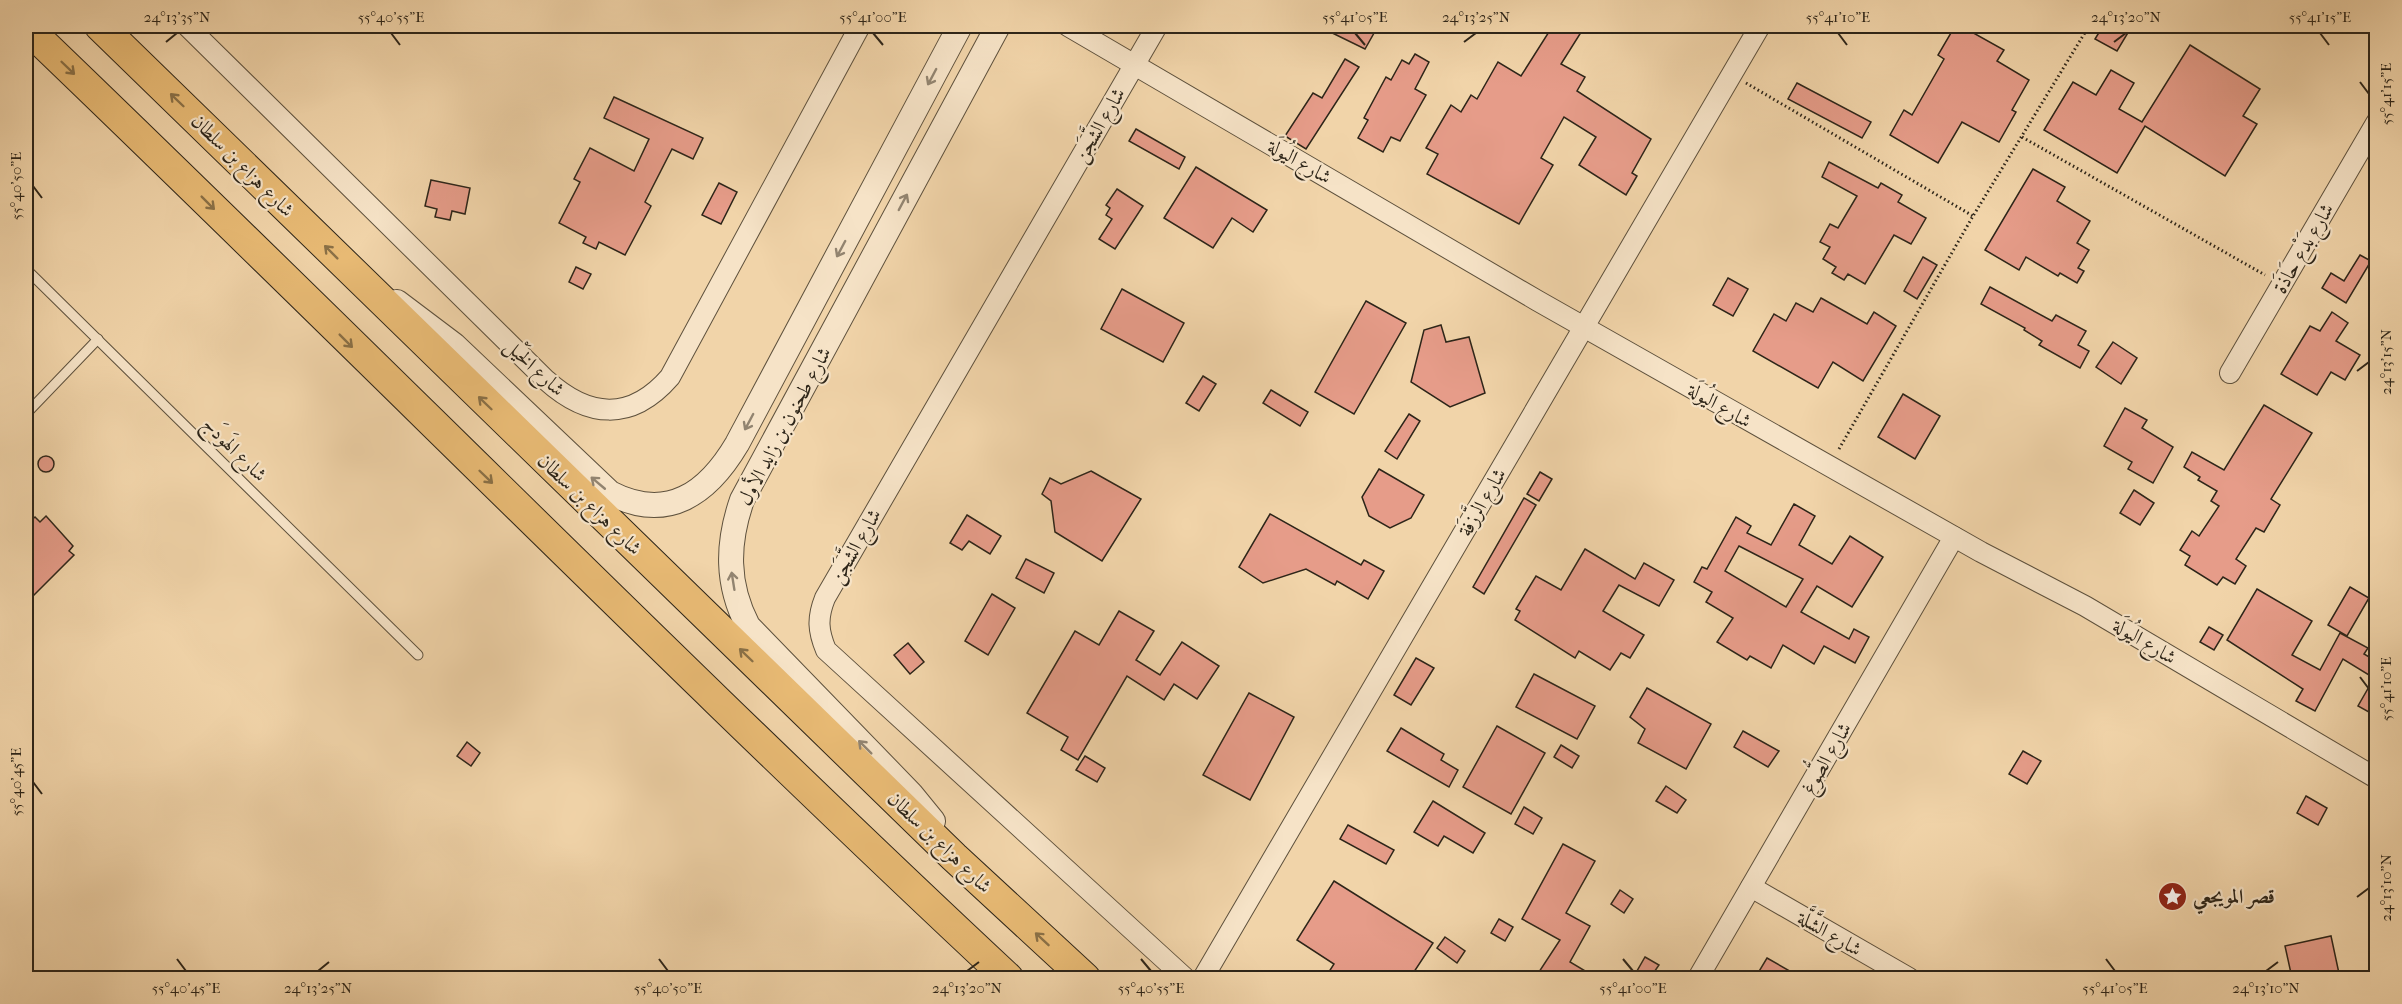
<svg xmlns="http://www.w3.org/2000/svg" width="2402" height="1004" font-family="'IM FELL French Canon',Amiri,serif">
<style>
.building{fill:#e69c89;stroke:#2d2519;stroke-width:1.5;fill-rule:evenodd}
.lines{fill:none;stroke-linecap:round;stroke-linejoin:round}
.service-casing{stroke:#5e513d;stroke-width:11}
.minor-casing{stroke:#5e513d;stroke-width:22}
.tertiary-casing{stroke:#5e513d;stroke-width:26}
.primary-casing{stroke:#2d2519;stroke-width:32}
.path{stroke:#2d2519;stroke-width:3;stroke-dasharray:1.5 3;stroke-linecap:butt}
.service{stroke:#f6e3c7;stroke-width:9}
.minor{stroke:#f6e3c7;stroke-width:20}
.tertiary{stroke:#f6e3c7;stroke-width:24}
.primary{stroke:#e8ba74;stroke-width:30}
.oneway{stroke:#8a7046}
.oneway2{stroke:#928470}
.ticks{fill:none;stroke:#2d2519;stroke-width:2}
.labels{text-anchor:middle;stroke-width:4.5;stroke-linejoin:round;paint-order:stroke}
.street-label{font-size:20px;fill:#2d2519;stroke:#f6e3c7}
.poi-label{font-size:20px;font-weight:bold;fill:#2d2519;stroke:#f6e3c7;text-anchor:start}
.neatline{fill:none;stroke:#2d2519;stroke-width:2}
.ticks-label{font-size:15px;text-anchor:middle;fill:#2d2519}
</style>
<rect width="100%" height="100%" fill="#f1d4a9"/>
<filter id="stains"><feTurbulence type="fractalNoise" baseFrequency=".00333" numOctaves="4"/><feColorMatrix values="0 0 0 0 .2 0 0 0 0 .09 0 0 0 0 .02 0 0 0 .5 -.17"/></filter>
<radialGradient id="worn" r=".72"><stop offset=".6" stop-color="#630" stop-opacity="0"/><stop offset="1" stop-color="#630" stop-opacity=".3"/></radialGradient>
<g class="building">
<path d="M1318,26H1378L1365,49Z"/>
<path d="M1567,26H1585L1561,64L1585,77L1577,91L1651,139L1632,173L1637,176L1626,195L1579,165L1596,137L1564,117L1541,158L1553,165L1519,224L1427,174L1438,154L1426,148L1451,105L1461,112L1471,95L1477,99L1498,62L1521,76L1552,27L1562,33Z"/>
<path d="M1955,26H1961L2004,50L1997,61L2029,80L2012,110L2016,112L1999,142L1962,122L1938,163L1890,135L1904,110L1912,115L1944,59L1938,55Z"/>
<path d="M2103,26H2132L2117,51L2095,39Z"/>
<path d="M2190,45L2260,89L2243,116L2257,124L2225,176L2145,126L2117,173L2044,130L2073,82L2096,95L2111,70L2134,83L2119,109L2142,122Z"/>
<path d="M1415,54L1429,62L1415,89L1426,95L1400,141L1391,137L1383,152L1358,138L1368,120L1364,118L1386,77L1391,80L1402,60L1409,64Z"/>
<path d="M1345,59L1359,67L1306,149L1285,136L1313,93L1322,98Z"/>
<path d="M1797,83L1871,122L1862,138L1788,99Z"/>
<path d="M614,97L703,138L693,159L672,149L645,202L651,206L625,255L599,242L596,249L583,243L586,237L559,223L580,182L574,179L590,148L634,171L649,139L604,118Z"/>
<path d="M1136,129L1185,157L1179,169L1129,141Z"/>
<path d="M1829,162L1878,188L1881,183L1902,195L1898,202L1926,218L1911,244L1894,235L1865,284L1848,274L1844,280L1832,273L1836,267L1823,259L1830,247L1820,242L1830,224L1838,228L1857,196L1822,177Z"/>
<path d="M1196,167L1267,210L1253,232L1232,218L1213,248L1164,218Z"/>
<path d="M2033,169L2065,187L2057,201L2090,221L2077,243L2089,250L2078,268L2084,271L2077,283L2060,273L2058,276L2026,257L2019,270L1985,250Z"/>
<path d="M431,180L470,188L465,214L452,211L450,220L435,217L437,209L425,206Z"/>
<path d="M719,183L737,192L721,224L702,215Z"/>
<path d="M1117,189L1143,206L1115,249L1099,239L1112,219L1106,215L1110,208L1106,205Z"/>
<path d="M2360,255L2371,261L2346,303L2322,288L2331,273L2344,281Z"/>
<path d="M1923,257L1937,265L1917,299L1904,291Z"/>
<path d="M576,267L591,274L583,289L569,282Z"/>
<path d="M1728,278L1748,289L1733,316L1713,305Z"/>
<path d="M1990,287L2052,321L2056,315L2086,331L2078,345L2089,351L2080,368L2039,345L2042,341L2024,330L2025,328L1981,304Z"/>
<path d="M1122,289L1184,323L1163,362L1101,329Z"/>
<path d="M1821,298L1867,324L1874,312L1896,326L1863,381L1833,362L1818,388L1753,351L1774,314L1786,321L1796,303L1813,312Z"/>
<path d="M1366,301L1406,323L1354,414L1315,392Z"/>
<path d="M2332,312L2348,323L2336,341L2360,355L2345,380L2331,372L2317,395L2281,374L2310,326L2320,331Z"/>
<path d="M1441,325L1446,342L1469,337L1485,393L1450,407L1411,382L1424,330Z"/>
<path d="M2113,342L2137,358L2121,384L2096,367Z"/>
<path d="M1203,376L1216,384L1199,411L1186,403Z"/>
<path d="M1271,390L1308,412L1300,426L1263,403Z"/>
<path d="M1903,394L1940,416L1915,459L1878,437Z"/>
<path d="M2264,405L2312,433L2271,499L2280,505L2264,532L2256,528L2236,559L2246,566L2235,584L2223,577L2217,585L2185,565L2190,556L2180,550L2192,531L2199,536L2219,506L2211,501L2217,491L2198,480L2200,477L2184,467L2192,452L2224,470Z"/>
<path d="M2125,408L2147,420L2142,428L2173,447L2153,483L2128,469L2132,462L2104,446Z"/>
<path d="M1409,414L1420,421L1397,459L1385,451Z"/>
<circle cx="46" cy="464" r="8"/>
<path d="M1379,469L1424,495L1411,518L1390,528L1369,516L1362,497Z"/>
<path d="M1091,471L1141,499L1102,561L1055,532L1051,501L1042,494L1050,478L1061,484Z"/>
<path d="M1540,472L1552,479L1539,501L1527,494Z"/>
<path d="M2134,490L2154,503L2140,525L2120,513Z"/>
<path d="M1524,498L1536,505L1484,594L1473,587Z"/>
<path d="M1794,504L1815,516L1799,545L1832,564L1850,536L1883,557L1852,607L1817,586L1801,612L1849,639L1854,629L1869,637L1855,663L1824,646L1814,664L1783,645L1771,668L1750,656L1747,660L1717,642L1733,618L1706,602L1712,592L1694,582L1702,567L1707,569L1736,517L1751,526L1747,533L1771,545ZM1739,546L1803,579L1786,607L1725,571Z"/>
<path d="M1270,514L1361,565L1364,560L1384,571L1368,599L1337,581L1335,585L1306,569L1263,583L1239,567Z"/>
<path d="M967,515L1001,536L990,554L969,541L962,550L950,543Z"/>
<path d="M46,516L73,546L69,551L74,555L26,603V525L35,517L40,522Z"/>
<path d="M1585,549L1635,579L1644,563L1674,580L1659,606L1619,585L1603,611L1644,635L1630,658L1621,653L1610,670L1579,651L1575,658L1515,620L1520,611L1516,609L1536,576L1561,590Z"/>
<path d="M1026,559L1054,573L1044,593L1016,578Z"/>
<path d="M2350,587L2369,598L2347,636L2328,625Z"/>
<path d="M2257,589L2312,621L2292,655L2320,670L2340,633L2368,648L2364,654L2376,661V716L2358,706L2374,678L2343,659L2315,711L2296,701L2303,689L2227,640Z"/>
<path d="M992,594L1015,608L988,655L965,641Z"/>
<path d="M1119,611L1154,631L1136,660L1160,675L1182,642L1219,666L1197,699L1174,684L1164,700L1127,676L1078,760L1061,750L1068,737L1027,713L1075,631L1099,645Z"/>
<path d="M2209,627L2223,635L2214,650L2200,642Z"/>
<path d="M908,643L924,662L910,674L894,655Z"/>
<path d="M1416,658L1434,668L1411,705L1394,695Z"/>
<path d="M1534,674L1595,706L1577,739L1516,707Z"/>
<path d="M1647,688L1711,724L1686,769L1638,743L1645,729L1630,717Z"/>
<path d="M1249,693L1294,717L1250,800L1203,775Z"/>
<path d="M1497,726L1545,753L1511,814L1463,787Z"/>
<path d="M1401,728L1444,754L1441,760L1458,770L1449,787L1387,751Z"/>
<path d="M1743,731L1779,751L1768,767L1734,747Z"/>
<path d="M467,742L480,753L471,766L457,756Z"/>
<path d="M1561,745L1579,756L1572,768L1554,757Z"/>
<path d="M2023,751L2041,761L2027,784L2009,774Z"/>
<path d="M1085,756L1105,768L1097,782L1076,770Z"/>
<path d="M1666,786L1686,800L1677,813L1656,801Z"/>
<path d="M2306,796L2327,808L2318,825L2297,813Z"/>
<path d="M1433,801L1485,833L1473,853L1444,836L1438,846L1414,832Z"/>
<path d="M1524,807L1542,818L1533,834L1515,824Z"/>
<path d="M1348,825L1394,850L1386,864L1340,839Z"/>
<path d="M1563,844L1595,861L1566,913L1590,926L1570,962L1597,978H1535L1560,940L1522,919Z"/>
<path d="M1334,881L1433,943L1410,978H1357L1348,973L1344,978H1325L1334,964L1297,940Z"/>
<path d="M1620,890L1633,899L1624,913L1611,904Z"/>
<path d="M1499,919L1513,927L1505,941L1491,933Z"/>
<path d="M2331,936L2340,978H2292L2285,946Z"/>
<path d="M1445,937L1465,951L1457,963L1437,948Z"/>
<path d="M1645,957L1659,965L1650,978L1637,971Z"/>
<path d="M1767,958L1802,978H1755Z"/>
</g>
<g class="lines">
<defs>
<g id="service">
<path d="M26,269L418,655"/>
<path d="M26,414L98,339"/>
</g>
<g id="minor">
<path d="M187,26L546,380C588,418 631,422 670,377L860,26"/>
<path d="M1068,26L1538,301L1981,552L2085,606L2376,778"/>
<path d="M1157,26L825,598C817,618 818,631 826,650L1185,978"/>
<path d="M2230,373L2376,123"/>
<path d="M1751,887L1909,978"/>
<path d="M1203,978L1760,26"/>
<path d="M1698,978L1954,537"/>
</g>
<g id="tertiary">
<path d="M397,302L454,345L610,493C668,523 708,493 737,444L960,26"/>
<path d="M933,821L911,794L748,626C726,584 727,543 742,500L998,26"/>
</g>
<g id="primary">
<path d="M100,26L954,857L1085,978"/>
<path d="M26,27C355,342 675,667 1008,978"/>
</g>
</defs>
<use href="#service" class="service-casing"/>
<use href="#minor" class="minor-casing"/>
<use href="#tertiary" class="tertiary-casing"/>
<use href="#primary" class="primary-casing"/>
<g class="path">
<path d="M1746,83L1973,216"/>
<path d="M2022,137L2265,275"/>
<path d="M1839,449L1973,216L2089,26"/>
</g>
<use href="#service" class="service"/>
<use href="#minor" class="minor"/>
<use href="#tertiary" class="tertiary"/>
<use href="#primary" class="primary"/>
</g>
<defs><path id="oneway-shaft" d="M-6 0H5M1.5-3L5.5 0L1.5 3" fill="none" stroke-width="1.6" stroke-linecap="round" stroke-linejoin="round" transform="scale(1.5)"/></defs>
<g class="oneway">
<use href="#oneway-shaft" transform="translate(68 68) rotate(44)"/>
<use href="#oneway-shaft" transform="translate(177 100) rotate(-136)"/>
<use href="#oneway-shaft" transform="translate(208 203) rotate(45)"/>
<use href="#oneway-shaft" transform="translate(331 252) rotate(-135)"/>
<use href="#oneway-shaft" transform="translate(346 341) rotate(45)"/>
<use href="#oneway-shaft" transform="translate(485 403) rotate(-136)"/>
<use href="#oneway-shaft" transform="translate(486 477) rotate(44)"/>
<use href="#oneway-shaft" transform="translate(746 655) rotate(-136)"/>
<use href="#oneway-shaft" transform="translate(1042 939) rotate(-137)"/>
</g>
<g class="oneway2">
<use href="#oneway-shaft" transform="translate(932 77) rotate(118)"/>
<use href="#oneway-shaft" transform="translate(903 202) rotate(-62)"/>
<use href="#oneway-shaft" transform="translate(841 249) rotate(118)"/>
<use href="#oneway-shaft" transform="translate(749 422) rotate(118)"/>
<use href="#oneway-shaft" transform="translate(598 483) rotate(-140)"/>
<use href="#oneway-shaft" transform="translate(733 581) rotate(-99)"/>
<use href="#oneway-shaft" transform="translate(865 747) rotate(-135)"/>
</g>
<path class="ticks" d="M391,33L400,45M873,33L883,45M1355,33L1365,45M1838,33L1847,45M2320,33L2329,45M166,42L177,33M1464,42L1476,33M2114,42L2126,33M2360,82L2369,94M33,186L42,198M2357,371L2369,362M2360,677L2369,689M33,782L42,794M2357,897L2369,888M177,959L186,971M659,959L668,971M1141,959L1151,971M1623,959L1633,971M2106,959L2115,971M318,971L329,962M967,971L979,962M2266,971L2278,962"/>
<defs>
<symbol id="sight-disc" viewBox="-11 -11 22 22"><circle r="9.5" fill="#8f2418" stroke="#f6e3c7"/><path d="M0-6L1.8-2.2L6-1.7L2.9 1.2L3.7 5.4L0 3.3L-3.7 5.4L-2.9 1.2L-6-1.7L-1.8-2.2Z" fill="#fff"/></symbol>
</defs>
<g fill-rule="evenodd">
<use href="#sight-disc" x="2156" y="880" width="33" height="33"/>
</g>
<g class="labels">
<g class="street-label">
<text transform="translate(1099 125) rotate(-60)" y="7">شارع الشَّجَن</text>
<text transform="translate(1300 161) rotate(30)" y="7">شارع اليُولَة</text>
<text transform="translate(243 165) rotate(45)" y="7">شارع هزاع بن سلطان</text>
<text transform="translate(2303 248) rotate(-60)" y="7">شارع بَدْع حَاذَة</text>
<text transform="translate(535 367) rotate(43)" y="7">شارع الخَيْل</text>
<text transform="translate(1720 405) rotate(30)" y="7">شارع اليُولَة</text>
<text transform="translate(784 426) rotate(-62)" y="7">شارع طحنون بن زايد الأول</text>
<text transform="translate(235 449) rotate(45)" y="7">شارع الهَودَج</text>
<text transform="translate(1482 502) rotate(-60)" y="7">شارع الرَّزفَة</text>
<text transform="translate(590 504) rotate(44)" y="7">شارع هزاع بن سلطان</text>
<text transform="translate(855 546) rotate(-60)" y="7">شارع الشَّجَن</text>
<text transform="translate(2145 641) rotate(31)" y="7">شارع اليُولَة</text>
<text transform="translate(1826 758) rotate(-60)" y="7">شارع الصُّوغ</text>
<text transform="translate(940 842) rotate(44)" y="7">شارع هزاع بن سلطان</text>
<text transform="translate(1830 933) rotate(30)" y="7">شارع الشَّلَّة</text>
</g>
<g class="poi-label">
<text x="2193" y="903">قصر المويجعي</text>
</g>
</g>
<rect width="2402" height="1004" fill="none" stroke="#f1d4a9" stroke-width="66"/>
<rect x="33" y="33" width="2336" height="938" class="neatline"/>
<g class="ticks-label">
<text x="177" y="22">24°13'35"N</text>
<text x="391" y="22">55°40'55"E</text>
<text x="873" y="22">55°41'00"E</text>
<text x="1355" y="22">55°41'05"E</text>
<text x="1476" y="22">24°13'25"N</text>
<text x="1838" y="22">55°41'10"E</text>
<text x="2126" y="22">24°13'20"N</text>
<text x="2320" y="22">55°41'15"E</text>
<text transform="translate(2386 94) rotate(-90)" y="5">55°41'15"E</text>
<text transform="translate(16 186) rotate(-90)" y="5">55°40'50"E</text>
<text transform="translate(2386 362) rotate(-90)" y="5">24°13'15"N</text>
<text transform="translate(2386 689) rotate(-90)" y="5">55°41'10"E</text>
<text transform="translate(16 782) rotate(-90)" y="5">55°40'45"E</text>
<text transform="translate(2386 888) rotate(-90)" y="5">24°13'10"N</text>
<text x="186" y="993">55°40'45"E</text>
<text x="318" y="993">24°13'25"N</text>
<text x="668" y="993">55°40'50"E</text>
<text x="967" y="993">24°13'20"N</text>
<text x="1151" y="993">55°40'55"E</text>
<text x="1633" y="993">55°41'00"E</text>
<text x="2115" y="993">55°41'05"E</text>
<text x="2266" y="993">24°13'10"N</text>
</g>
<rect width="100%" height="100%" filter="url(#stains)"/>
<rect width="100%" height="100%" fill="url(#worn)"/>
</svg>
